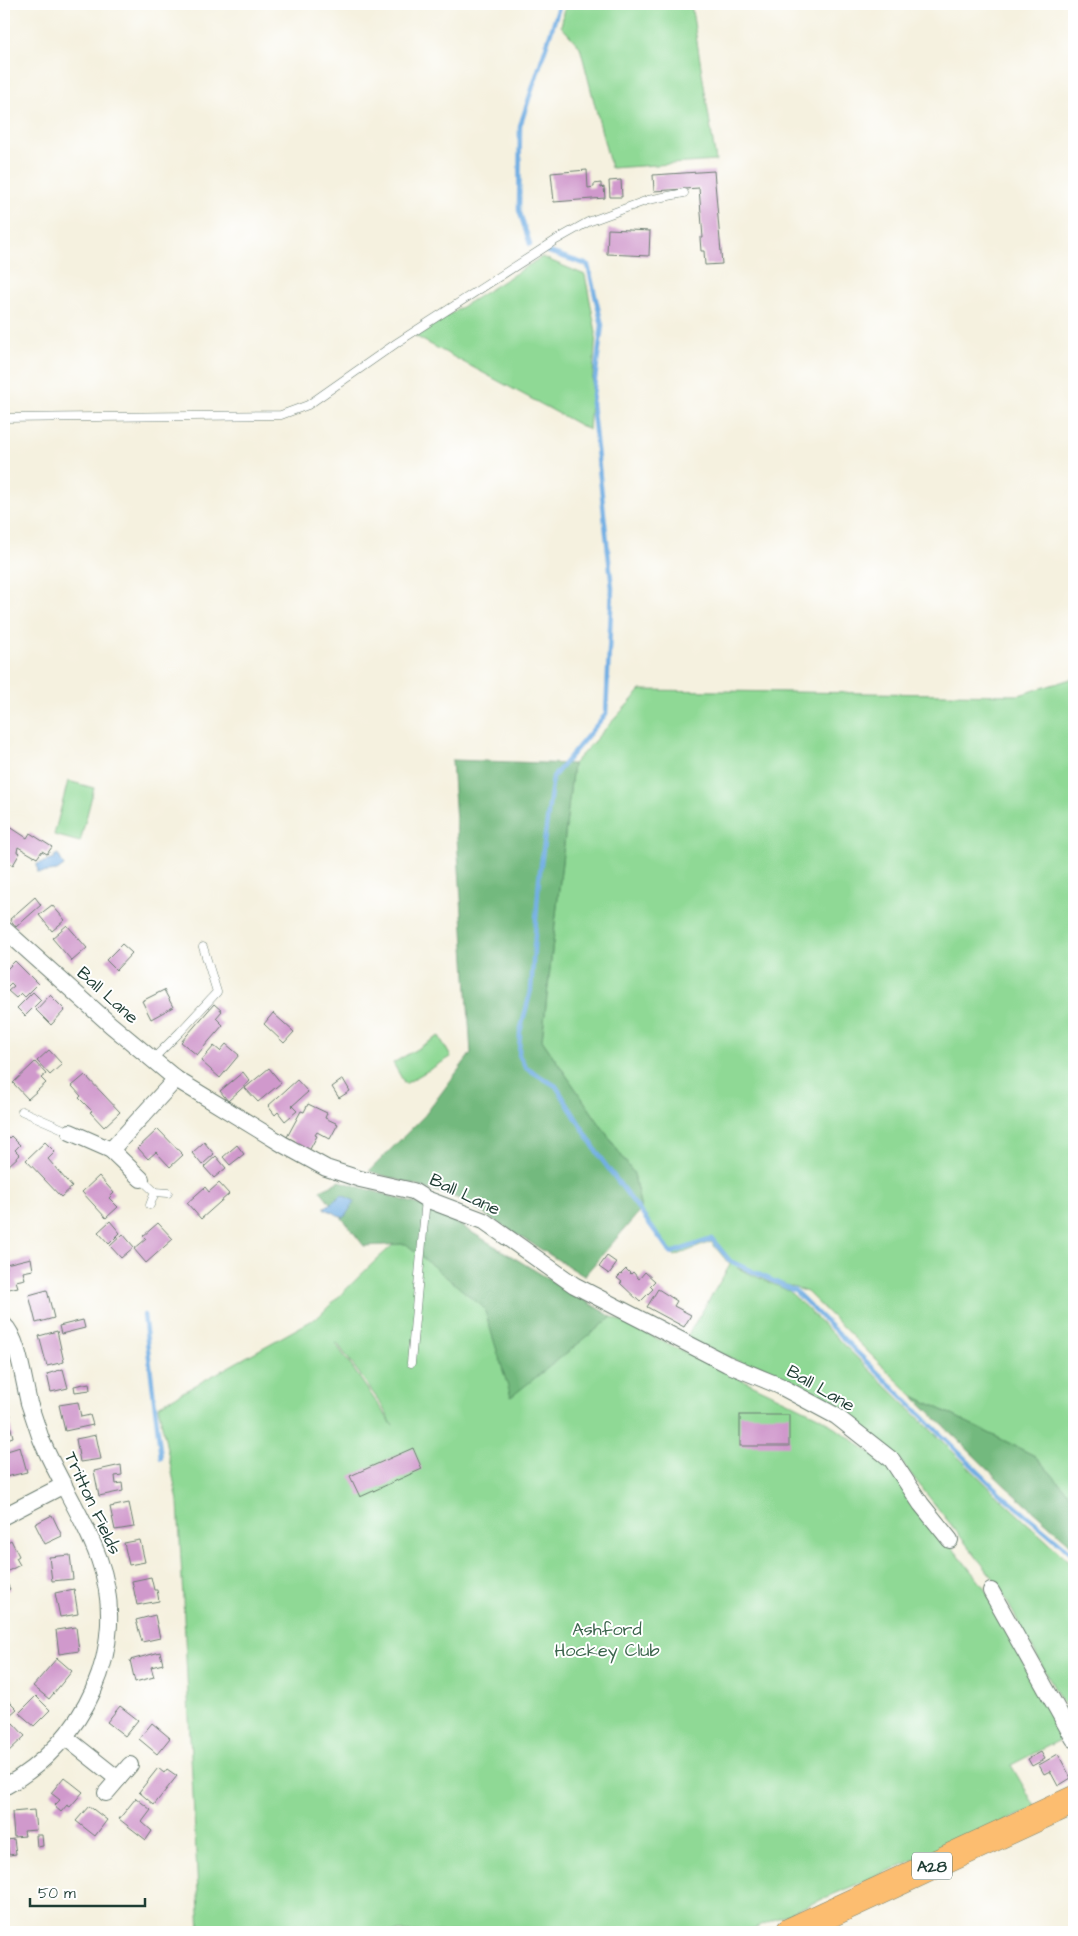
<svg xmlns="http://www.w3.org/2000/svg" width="1078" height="1936" font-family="'Architects Daughter',sans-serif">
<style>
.green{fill:#8fd995;stroke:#578b64;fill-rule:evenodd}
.forest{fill:#73b97e;stroke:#497b59}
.water{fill:#71aee3;stroke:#48768c}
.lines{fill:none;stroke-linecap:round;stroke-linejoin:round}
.stream{stroke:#71aee3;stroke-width:4.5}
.building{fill:#d099cc}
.lane-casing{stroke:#6a7c70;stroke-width:9}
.street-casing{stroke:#6a7c70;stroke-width:18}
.highway-casing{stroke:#6a7c70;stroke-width:29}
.lane{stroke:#fff;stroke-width:8}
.street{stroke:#fff;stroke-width:16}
.highway{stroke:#fcbd6f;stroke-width:28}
.labels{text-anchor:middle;stroke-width:4;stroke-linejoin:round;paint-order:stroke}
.shield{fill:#fff;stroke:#627771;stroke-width:1}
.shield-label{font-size:16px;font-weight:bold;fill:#1f3d34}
.street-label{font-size:18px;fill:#1f3d34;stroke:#fff}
.park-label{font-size:18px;fill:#3b644c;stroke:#fff}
</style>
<rect width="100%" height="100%" fill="#fff"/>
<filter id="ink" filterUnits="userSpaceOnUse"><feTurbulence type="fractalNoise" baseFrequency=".02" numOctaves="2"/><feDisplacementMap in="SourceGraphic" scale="10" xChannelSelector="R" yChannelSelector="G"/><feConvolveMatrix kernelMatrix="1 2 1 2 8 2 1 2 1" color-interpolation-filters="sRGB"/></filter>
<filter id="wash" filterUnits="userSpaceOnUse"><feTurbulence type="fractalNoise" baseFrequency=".0096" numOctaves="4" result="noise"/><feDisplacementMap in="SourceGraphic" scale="20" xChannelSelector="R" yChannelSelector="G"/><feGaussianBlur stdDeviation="1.12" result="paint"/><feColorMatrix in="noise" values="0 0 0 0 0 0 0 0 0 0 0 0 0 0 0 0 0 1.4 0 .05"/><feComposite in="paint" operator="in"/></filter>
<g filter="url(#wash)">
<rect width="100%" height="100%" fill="#f5f1df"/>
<g class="green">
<path d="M566,4H691L716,161L611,168L580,47L561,26Z"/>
<path d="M542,257L585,275L596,332L589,430L415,336Z"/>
<path d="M1074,678V1499L1035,1456L912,1395L807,1292L737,1268L789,1291L1002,1500L1074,1566V1694L1063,1704L997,1583L899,1459L837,1406L686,1338L730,1265L711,1242L675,1256L641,1210L634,1174L542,1040L573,764L641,690L1019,695Z"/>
<path d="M68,781L94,788L80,842L54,835Z"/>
<path d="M439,1036L451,1057L405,1084L393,1063Z"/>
<path d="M433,1209L612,1317L820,1417L884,1462L983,1586L1064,1738L1011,1765L1036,1808L745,1932H200L178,1501L158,1406L318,1317L375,1261ZM337,1343L381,1404L393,1426L336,1344Z"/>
</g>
<g class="forest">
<path d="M452,760L573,764L542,1040L634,1174L641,1210L584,1276L460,1199L369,1171L425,1115L471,1053Z"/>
<path d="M340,1181L433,1209L612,1317L511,1397L484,1308L406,1244L364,1246L320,1190Z"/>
<path d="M912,1395L1035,1456L1074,1499V1547L1003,1484Z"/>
</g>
<g class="water">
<path d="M58,854L64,866L57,871L38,873L37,864L55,859L54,856Z"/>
<path d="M342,1195L355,1201L344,1218L324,1208Z"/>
</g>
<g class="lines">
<g class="stream">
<path d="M530,244L519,210L520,126L560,4"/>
<path d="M543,250L588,265L602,325L592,403L612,588L606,714L553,777L539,879L531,990L520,1032L519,1055L526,1068L556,1086L602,1160L671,1253L712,1239L730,1261L795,1291L1002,1495L1074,1555"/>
<path d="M144,1315L161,1458"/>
</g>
</g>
<g id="blocks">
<g class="building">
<path d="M587,170L588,188L594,187V184L601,183V188L604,187L605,198L554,202L551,173Z"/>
<path d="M714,171L722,264L705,265L704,251H701L700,238H703L699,188L654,191L653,175Z"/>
<path d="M621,180L622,197H610L609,181Z"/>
<path d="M608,229L650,231L649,256L607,254Z"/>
<path d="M4,823L27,838L30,833L52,847L47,854L42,851L37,858L18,847L17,852L20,853L13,865L9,862L7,866L4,864Z"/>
<path d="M35,897L41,905L16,927L10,919Z"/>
<path d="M52,905L65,920L52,931L39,915Z"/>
<path d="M67,925L87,948L72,961L52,938Z"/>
<path d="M122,944L132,953L116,970L106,960Z"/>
<path d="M15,961L38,984L25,997L21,993L16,998L8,991L14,986L11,983L6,988L4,985V972Z"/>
<path d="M164,990L173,1007L151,1019L142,1001Z"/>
<path d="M33,992L41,1000L25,1016L17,1008Z"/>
<path d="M50,995L65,1010L51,1025L36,1010Z"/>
<path d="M214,1004L222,1011L216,1018L223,1025L197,1055L181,1042Z"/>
<path d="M273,1013L294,1032L284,1043L264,1024Z"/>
<path d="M226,1044L239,1055L220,1078L201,1061L214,1046L220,1051Z"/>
<path d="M49,1050L62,1064L50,1075L37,1061Z"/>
<path d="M35,1062L46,1074L41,1078L46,1083L28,1099L13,1083Z"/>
<path d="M269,1068L281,1083L258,1102L245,1088Z"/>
<path d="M243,1072L250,1081L228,1101L220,1091Z"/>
<path d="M85,1075L120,1112L104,1127L90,1112L92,1111L79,1098L81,1096L72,1086Z"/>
<path d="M343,1079L350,1091L339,1098L332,1087Z"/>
<path d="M297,1080L308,1092L292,1106L297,1111L285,1121L278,1112L275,1115L268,1106Z"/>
<path d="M308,1104L327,1113L325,1118L338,1124L330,1139L317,1132L315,1135L317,1136L309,1151L294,1143L295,1141L287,1137L301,1111L304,1112Z"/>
<path d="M158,1129L183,1155L170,1167L156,1152L148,1159L138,1148Z"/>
<path d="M11,1136L20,1145L15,1150L20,1155L7,1167L4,1163V1139L6,1141Z"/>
<path d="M45,1142L55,1152L48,1159L72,1187L61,1197L26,1160Z"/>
<path d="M204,1142L214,1154L202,1165L192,1153Z"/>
<path d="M237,1145L244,1154L230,1165L223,1157Z"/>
<path d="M216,1156L226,1168L214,1178L204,1167Z"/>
<path d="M99,1176L114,1193L109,1198L118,1207L106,1218L82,1192Z"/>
<path d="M219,1183L229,1194L201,1219L187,1203L205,1187L209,1192Z"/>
<path d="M110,1221L120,1233L109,1244L98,1232Z"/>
<path d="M158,1223L173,1239L146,1263L134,1249L146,1239L143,1236Z"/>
<path d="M123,1234L134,1247L121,1258L110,1246Z"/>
<path d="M607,1256L617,1263L609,1274L599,1267Z"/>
<path d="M31,1258L33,1270L23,1272L25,1279L16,1281L18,1287L4,1290V1269L7,1268L6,1264Z"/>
<path d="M626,1269L631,1274L633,1272L639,1279L645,1272L655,1281L650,1286L653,1289L640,1302L620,1283L622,1282L617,1278Z"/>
<path d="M658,1289L677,1301L674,1306L691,1315L684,1327L647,1307Z"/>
<path d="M47,1290L54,1318L36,1323L29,1295Z"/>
<path d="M83,1320L85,1328L61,1334L59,1326Z"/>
<path d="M57,1331L64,1362L47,1366L39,1336Z"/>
<path d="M63,1369L68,1388L51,1392L47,1374Z"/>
<path d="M89,1383L90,1390L75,1392L74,1386Z"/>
<path d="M78,1402L81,1417L90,1415L93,1425L65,1431L59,1405Z"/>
<path d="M9,1408L11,1416H8L13,1437L4,1440V1409Z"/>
<rect x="740" y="1415" width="49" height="31"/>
<path d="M96,1435L101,1459L80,1462L76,1439Z"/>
<path d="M20,1447L27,1472L6,1477L4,1469V1452Z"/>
<path d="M413,1448L422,1469L360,1497L350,1476Z"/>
<path d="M121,1465L122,1475L115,1476L116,1484L122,1483L123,1491L99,1496L94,1471Z"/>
<path d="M129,1503L134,1527L115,1530L110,1507Z"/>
<path d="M52,1515L62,1536L45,1544L35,1524Z"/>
<path d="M11,1540L19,1556L16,1558L20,1565L4,1573V1544Z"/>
<path d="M140,1540L145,1562L129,1565L124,1543Z"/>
<path d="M70,1555L73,1579L52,1581L49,1557Z"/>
<path d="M151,1577L154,1590H157L159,1601L137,1605L132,1581Z"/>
<path d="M4,1578L10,1589L4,1592Z"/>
<path d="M74,1589L78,1614L60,1617L55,1593Z"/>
<path d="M155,1615L160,1638L142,1642L136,1620Z"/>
<path d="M76,1627L79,1651L59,1654L56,1630Z"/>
<path d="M160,1652L163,1664L151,1667L154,1677L135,1682L130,1660Z"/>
<path d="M57,1658L72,1671L49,1699L33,1686Z"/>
<path d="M4,1696L17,1709L10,1715L4,1709Z"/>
<path d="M36,1696L50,1710L34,1726L19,1713Z"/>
<path d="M120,1706L138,1720L125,1736L107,1722Z"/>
<path d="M13,1723L25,1736L7,1753L4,1750V1731Z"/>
<path d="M152,1723L170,1738L157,1754L139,1739Z"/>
<path d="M1041,1752L1045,1759L1032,1766L1028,1759Z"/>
<path d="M1058,1754L1071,1778L1058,1786L1050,1771L1044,1774L1039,1765Z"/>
<path d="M158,1768L164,1773L167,1769L177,1776L154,1805L139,1792Z"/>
<path d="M64,1777L83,1792L70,1807L67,1805L61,1812L54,1806L60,1800L51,1793Z"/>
<path d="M136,1798L151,1810L142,1822L152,1831L146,1840L119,1819Z"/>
<path d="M89,1806L107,1820L95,1836L76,1821Z"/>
<path d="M34,1810L36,1830L24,1831L25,1836L14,1837L12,1812Z"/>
<path d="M36,1835H42L43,1846L37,1847Z"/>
<path d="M14,1839L16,1854L9,1855L7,1840Z"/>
</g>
</g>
</g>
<g filter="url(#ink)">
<use href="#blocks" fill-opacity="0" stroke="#6a7c70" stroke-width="1"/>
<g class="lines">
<defs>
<g id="lane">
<path d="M4,418L281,415L308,405L398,342L556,240L588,222L648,200L684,193"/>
<path d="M152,1060L180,1032L217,992L203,947"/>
<path d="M22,1111L70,1132"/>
<path d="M141,1179L155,1192L168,1193"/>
<path d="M150,1205L155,1192"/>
<path d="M411,1363L426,1199"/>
</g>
<g id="street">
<path d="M4,929L111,1025L176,1079L284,1145L326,1168L360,1179L413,1191L426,1199L484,1221L574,1285L727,1364L780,1386L836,1416L892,1460L921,1504L950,1540"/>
<path d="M70,1132L111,1150L141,1179"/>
<path d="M111,1150L176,1079"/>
<path d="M4,1325C18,1337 24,1383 29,1403C33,1415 37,1427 41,1439C58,1480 84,1517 99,1559C131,1648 84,1743 4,1787"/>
<path d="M4,1516L64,1485"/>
<path d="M991,1591L1074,1739"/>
<path d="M65,1737L118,1779"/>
<path d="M106,1793L130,1765"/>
</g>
<path id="highway" d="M790,1932L1074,1800"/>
</defs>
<use href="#lane" class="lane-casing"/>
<use href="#street" class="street-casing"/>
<use href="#highway" class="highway-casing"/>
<use href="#lane" class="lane"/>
<use href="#street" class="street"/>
<use href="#highway" class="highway"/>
</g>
</g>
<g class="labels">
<rect class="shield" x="912" y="1852.5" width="40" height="27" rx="4"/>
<g class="shield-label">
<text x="932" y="1872">A28</text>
</g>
<g class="street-label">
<text transform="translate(108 995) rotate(42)" y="6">Ball Lane</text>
<text transform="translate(465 1194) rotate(25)" y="6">Ball Lane</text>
<text transform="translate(821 1388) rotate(30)" y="6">Ball Lane</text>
<text transform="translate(93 1503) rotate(65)" y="6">Tritton Fields</text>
</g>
<g class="park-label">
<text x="607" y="1635">Ashford<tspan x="607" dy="21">Hockey Club</tspan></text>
</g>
</g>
<rect width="1078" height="1936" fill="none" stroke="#fff" stroke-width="20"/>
<path d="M30 1898v8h115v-8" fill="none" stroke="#1f3d34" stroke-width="2.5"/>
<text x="38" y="1898" font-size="15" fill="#1f3d34" stroke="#ffffff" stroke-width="4" paint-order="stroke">50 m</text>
</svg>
